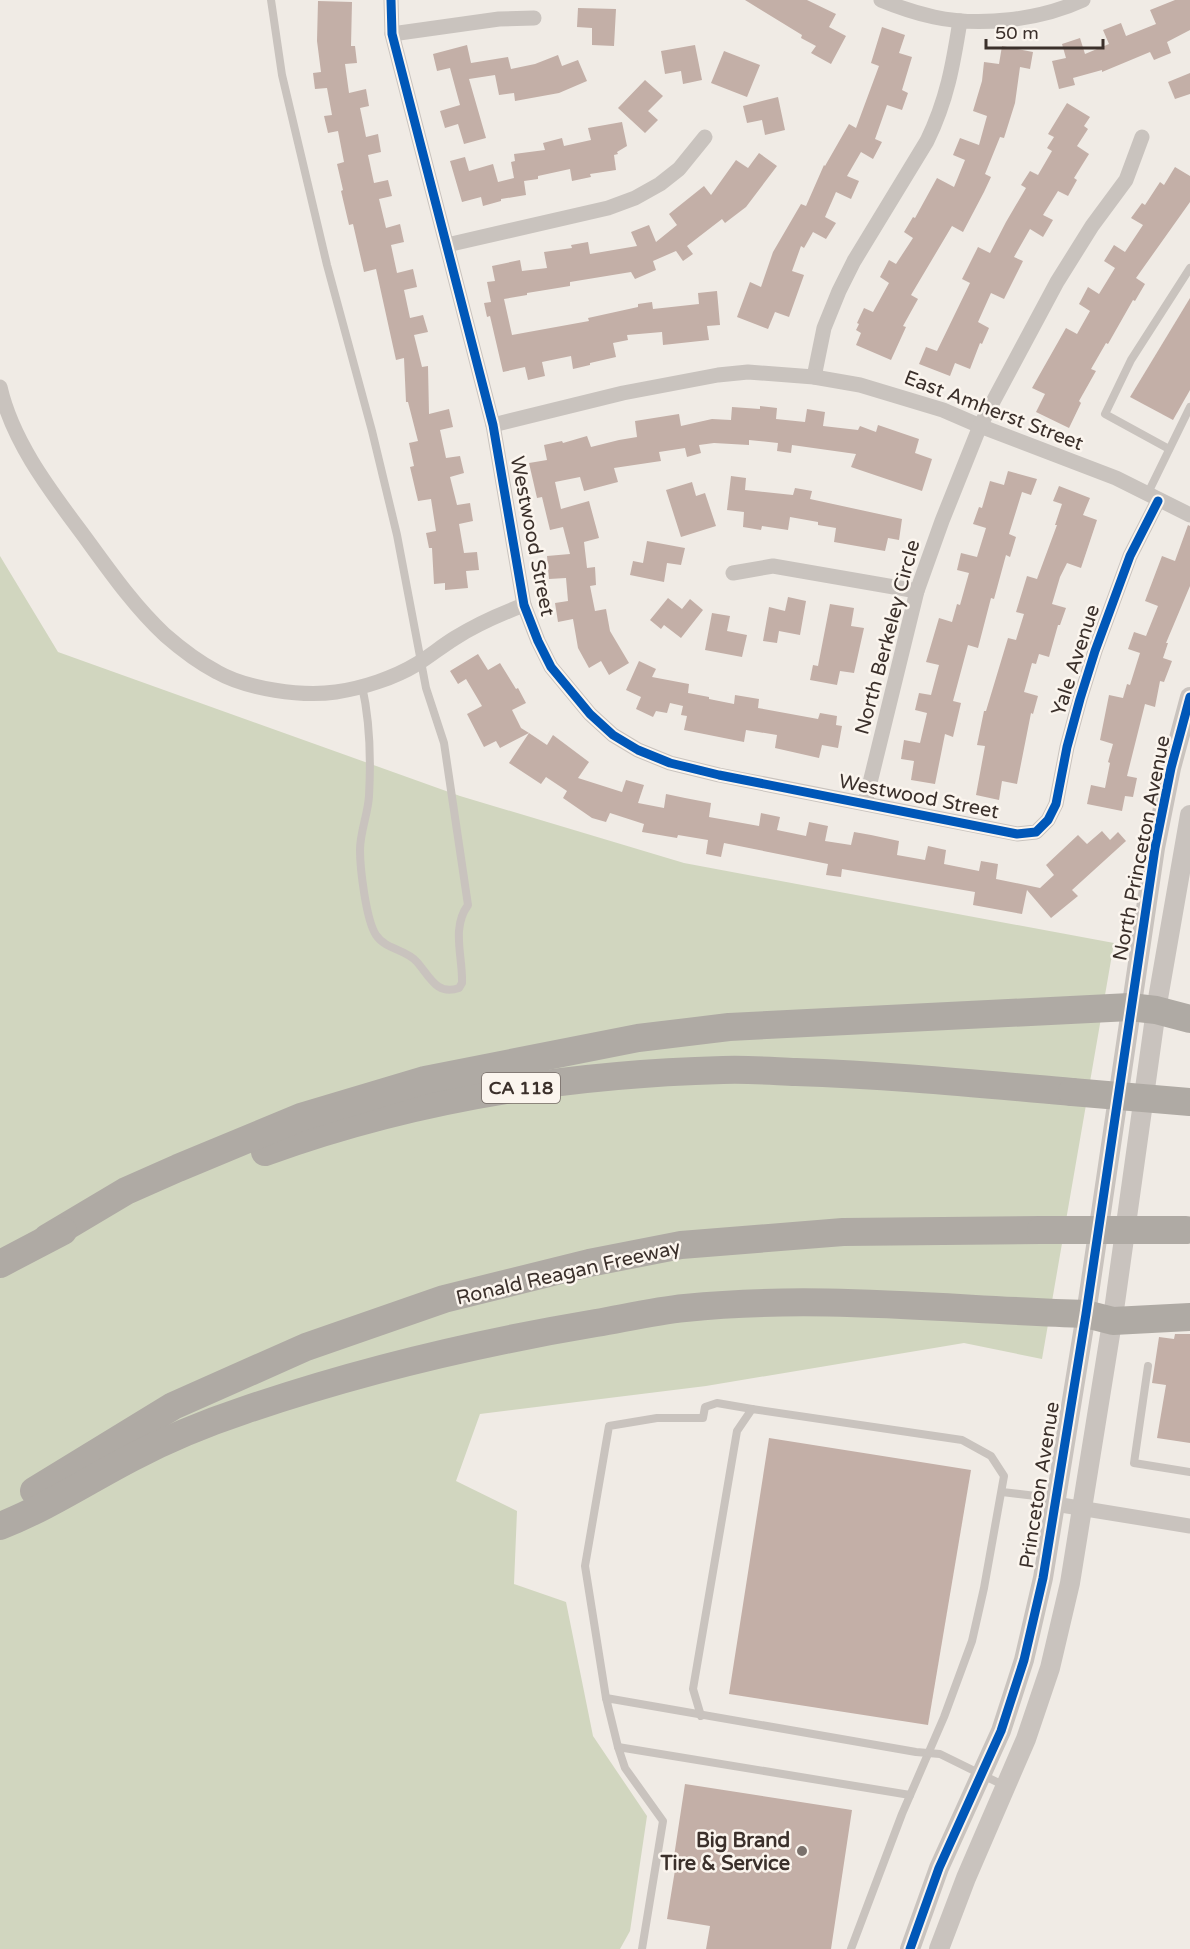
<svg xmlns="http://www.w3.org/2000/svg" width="1190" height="1949" font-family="'Varela Round',sans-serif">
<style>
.green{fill:#d1d6bf}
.building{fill:#c3afa7}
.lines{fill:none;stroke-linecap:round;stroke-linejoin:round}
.service{stroke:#c9c3be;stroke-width:8}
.minor{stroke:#c9c3be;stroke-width:15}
.tertiary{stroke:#c9c3be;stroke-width:20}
.motorway{stroke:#afaaa4;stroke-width:28}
.motorway-bridge{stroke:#afaaa4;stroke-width:28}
.cycleway-casing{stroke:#fbf5ee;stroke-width:13}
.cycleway{stroke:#0057b8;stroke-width:9}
.poi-dot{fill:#7a716c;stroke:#fbf5ee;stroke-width:2}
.labels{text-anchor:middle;stroke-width:5;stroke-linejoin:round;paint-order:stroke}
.shield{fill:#fbf5ee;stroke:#756b66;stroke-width:1.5}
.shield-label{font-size:18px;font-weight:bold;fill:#3b302b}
.street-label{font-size:20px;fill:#3b302b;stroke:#fbf5ee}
.poi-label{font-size:20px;font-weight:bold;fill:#3b302b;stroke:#fbf5ee;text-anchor:end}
</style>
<rect width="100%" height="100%" fill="#f0ebe5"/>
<path class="green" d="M0,556L58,652L460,796L684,863L1114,943L1042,1359L964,1343L706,1386L480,1414L456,1481L517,1511L514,1584L566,1602L593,1736L647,1816L630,1931L620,1949H0Z"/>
<g class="building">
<path d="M745,0H807L836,14L829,27L846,36L831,64L811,53L816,46L801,38L802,35Z"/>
<path d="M1175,0H1190V30L1167,42L1171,53L1154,60L1150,52L1102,72V70L1073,78L1075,85L1059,89L1052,61L1066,58L1062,44L1080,38L1085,54L1109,44L1103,30L1121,23L1126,36L1156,24L1150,10Z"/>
<path d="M318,1L352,2L351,46H355L357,63L345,64L349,93L366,89L369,106L360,108L366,137L378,134L381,152L368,155L374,183L388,180L392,196L379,199L386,228L400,224L404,242L391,245L397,273L413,269L417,287L404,290L410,318L423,315L428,332L414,335L422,367L428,366L429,414L449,409L453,427L440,430L446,458L460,456L464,473L450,477L457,505L470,503L473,521L459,524L464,553L477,552L479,570L466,571L468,588L445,590V583L434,584L432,548H429L426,533L436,531L431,499L418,501L410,467L414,466L409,443L418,441L408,402H406L404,358L396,360L376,269L364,272L353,224L349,225L341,191L343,190L337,164L344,162L338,131L328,133L324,116L332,115L327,88L315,89L313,73L321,72L317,41Z"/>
<path d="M578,8L616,9L614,46L592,45V28L577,27Z"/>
<path d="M882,27L905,35L899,53L912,57L902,90L908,93L902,110L887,105L875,139L882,142L873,159L861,152L847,176L859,181L851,199L836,192L825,217L836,223L826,239L813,232L804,248L801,246L792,271L804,275L789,317L775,312L768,329L737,317L750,282L761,287L773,252L801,204L806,206L824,165L825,166L849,124L856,128L879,66L871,63Z"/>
<path d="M467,45L471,63L508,57L511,69L535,64L558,55L562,66L578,60L587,81L559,93L515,101L514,93L499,95L495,75L469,79L486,138L464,144L458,124L445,128L440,111L460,105L450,68L437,71L433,54Z"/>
<path d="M695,45L702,80L683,84L681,71L665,74L661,51Z"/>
<path d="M1002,46L1033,52L1030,69L1020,67L1015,103L1004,138L1000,137L985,174L991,177L984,192L963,232L952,226L911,295L918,299L903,326L906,327L891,360L856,345L861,333L856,330L859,324L857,323L864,308L873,312L889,283L880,277L889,260L896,264L913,238L904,232L913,217L915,218L937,178L954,187L965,160L953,155L960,138L979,145L987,116L973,111L982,81L984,62L999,64Z"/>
<path d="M724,51L760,65L747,97L711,83Z"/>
<path d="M1190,73V94L1175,99L1168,82Z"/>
<path d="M645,80L663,96L648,111L658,120L645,133L618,108Z"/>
<path d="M778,97L785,130L765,135L762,120L747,123L743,106Z"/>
<path d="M1067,103L1090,117L1084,126L1088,129L1077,146L1089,154L1074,178L1077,180L1068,196L1058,191L1043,215L1053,220L1043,237L1030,229L1014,257L1023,261L1004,299L991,293L978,322L989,328L982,344L980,343L970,369L955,363L950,376L919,364L926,347L937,351L970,283L962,279L978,247L990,253L1006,222L1026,188L1021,185L1030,171L1038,175L1052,151L1047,148L1054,137L1048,134Z"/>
<path d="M622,122L627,146L617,152L618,154L614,155L616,170L590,174L591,177L572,181L570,169L538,176V179L524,181L526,195L501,199V201L483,206L481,197L462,202L450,161L465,157L469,171L493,164L498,182L514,178L511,162L515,161L514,154L545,150L543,143L562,138L564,146L591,140L588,128Z"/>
<path d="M759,153L777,166L746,207L725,223L722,219L687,246L693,254L683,261L676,251L653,261L656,270L635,279L631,272L570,282V286L527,293V295L504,299L512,335L589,321L588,318L638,307V304L652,302L653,309L699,304L698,293L717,291L720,325L707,326L709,340L663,345L662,332L627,335L628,340L613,343L616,357L590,363V365L573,369L571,356L542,362L545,376L528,380L525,367L503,372L490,316L487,317L484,303L491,302L487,282L495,281L492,266L520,260L522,271L547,268L544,252L572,248L571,245L588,242L590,254L637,246L631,232L649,225L656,242L677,225L669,214L704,186L711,195L736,160L748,168Z"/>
<path d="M1175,167L1190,176V202L1136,278L1145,284L1135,301L1133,300L1108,344L1106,343L1091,369L1096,371L1079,401L1081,403L1069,428L1036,412L1045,394L1032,388L1066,328L1077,334L1090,311L1079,304L1088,287L1099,294L1115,268L1104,261L1114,245L1125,252L1143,225L1131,218L1142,203L1145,205L1160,182L1164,185Z"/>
<path d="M1190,298V390L1173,420L1130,397Z"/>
<path d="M760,406L777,408L776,419L805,422L807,409L825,412L823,426L858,430L860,426L876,432L878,425L919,439L915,453L932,459L922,491L851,467L856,454L792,445L791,453L777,451L778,443L749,440V445L714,443L699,445L701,453L687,457L685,448L659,452L661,461L614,468L618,482L584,491L580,477L555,482L561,509L589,501L599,538L584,542L587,568L595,567L596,585L590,586L595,611L606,609L610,631L629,663L609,675L601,661L589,668L578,648L573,619L558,622L555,603L568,601L566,578L549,579L547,556L570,554L563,527L550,530L542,497L537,498L529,463L547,460L544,445L562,441L563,443L587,436L591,447L619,440L637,437L635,421L679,414L681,426L712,419L731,420L732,407L760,409Z"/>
<path d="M1008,471L1037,479L1031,495L1022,492L1009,534L1016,537L1010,557L1006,555L994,599L991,598L978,648L968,645L953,701L961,703L953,737L945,734L935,784L911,780L914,761L901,759L904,740L920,743L927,713L915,710L919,693L931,695L939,665L926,662L939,618L952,622L957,604L960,605L969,573L957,570L961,553L977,557L986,528L973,524L979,507L982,508L990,481L1004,485Z"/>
<path d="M731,476L746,478L745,490L793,495L795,488L812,491L810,499L902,519L899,540L888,538L885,551L834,542L836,528L818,525V522L790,517L788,530L762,526L761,530L743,527L744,512L727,510Z"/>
<path d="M692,482L696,496L705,493L716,526L681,537L666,490Z"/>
<path d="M1059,486L1090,498L1083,515L1097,520L1081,568L1067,563L1060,577L1052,604L1066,608L1060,625H1058L1049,657L1039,654L1036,664L1032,663L1024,692L1038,696L1033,714L1031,713L1017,784L1002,781L999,800L976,795L985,746L977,745L984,711H986L1008,638L1016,640L1024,614L1016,612L1027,576L1037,579L1057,525H1055L1062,504L1053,501Z"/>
<path d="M1188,525L1190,526V586L1166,643H1168L1163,658L1172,661L1164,682L1160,681L1155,707L1145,704L1127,776L1137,778L1133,797L1125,796L1122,811L1087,804L1091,785L1105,788L1110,763L1108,762L1113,744L1100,740L1109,695L1123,698L1127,684L1130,685L1140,653L1128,649L1134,632L1146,636L1158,606L1145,601L1162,556L1175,561Z"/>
<path d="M647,541L685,548L681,565L667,563L664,582L630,575L633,561L643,563Z"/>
<path d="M788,597L806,601L800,635L779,631L777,643L763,641L769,607L785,611Z"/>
<path d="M668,598L682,609L690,599L703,610L681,638L664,625L661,629L650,620Z"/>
<path d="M830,604L854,608L851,626L864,628L854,673L840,671L837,685L810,680L813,665L818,666Z"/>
<path d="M712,613L730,616L727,631L747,635L742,657L705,650Z"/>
<path d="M478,654L488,670L500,663L516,689L518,688L526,703L512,710L521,728L529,733L500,748L496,741L484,747L467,714L482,706L466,679L458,684L450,671Z"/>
<path d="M639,661L656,669L652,677L689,684L688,693L709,697V699L734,704L735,695L759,699L758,708L818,719L820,713L837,716L836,725L842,726L838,748L822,745L819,758L775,748L777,735L746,730L744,742L684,730L687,716L681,715L683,706L670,703L667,713L656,711L653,717L636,709L641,697L626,690Z"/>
<path d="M529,733L547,745L553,735L589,762L578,778L622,792L626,780L644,785L638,803L664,808L666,794L685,798L711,803L709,817L759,826L761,813L780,817L777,830L806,836L809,822L828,826L825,841L851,845L854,832L871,835L899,841L897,855L925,860L928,846L946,850L944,864L979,871L981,861L998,864L996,879L1040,888L1054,875L1046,865L1078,835L1087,844L1102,831L1110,840L1118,832L1126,841L1072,890L1078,896L1051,918L1027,890L1022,914L973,905L975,892L842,869L841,877L826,875L828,864L724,843L721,857L706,854L708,840L678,835L677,838L642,832L644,824L610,813L606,822L592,818L563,798L567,791L546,777L541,784L509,763Z"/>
<path d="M1175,1334H1190V1443L1157,1438L1166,1385L1152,1383L1159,1337L1174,1339Z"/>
<path d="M769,1438L971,1470L928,1725L729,1694Z"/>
<path d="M685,1784L852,1810L831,1949H706L710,1926L667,1919L676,1864L673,1863Z"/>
</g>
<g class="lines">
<g class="service">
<path d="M271,0L282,75L327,265L372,431L397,535L426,688L444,743L468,905C451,928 463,957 462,983L459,988C437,996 430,977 417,962C406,949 386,950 376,935C366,920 360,868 360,850C360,832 368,814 369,796C371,760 370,721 362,686"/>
<path d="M1169,449L1105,414L1131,360L1190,268"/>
<path d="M1147,495L1190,407"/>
<path d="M1148,1366L1134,1463L1190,1472"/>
<path d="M1002,1492L1036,1496L1053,1504"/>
<path d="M606,1698L585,1566L609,1426L657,1418H703L705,1407L717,1403L752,1409"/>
<path d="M701,1716L693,1689L737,1431L752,1409L962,1440L991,1456L1004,1476L984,1588L972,1641L944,1717L902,1814L851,1949"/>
<path d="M618,1747L606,1698L916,1752L940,1754L1005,1786"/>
<path d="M642,1949L663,1821L625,1768L618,1747L910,1795"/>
</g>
<g class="minor">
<path d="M391,0L392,34L493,425L524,605L538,641L551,667L590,714L613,735L638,750L670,763L719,775L1017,834L1036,832L1048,820L1056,804L1067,747L1080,699L1095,651L1130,556L1158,501"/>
<path d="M881,0C898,7 916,13 934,17C980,27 1040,20 1083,0"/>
<path d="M392,34L499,19L534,18"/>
<path d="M447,245L608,208L635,198L660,184L679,169L705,137"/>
<path d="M814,377L824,328L839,291L854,261L927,141C947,100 953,65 960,21"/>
<path d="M0,387C13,444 53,494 87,540C111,573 135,607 165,635C181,649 198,662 217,672C247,689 302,697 336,692C363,688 394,678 417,664C430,656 442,646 455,638C477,624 500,614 524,605"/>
<path d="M493,425L623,393L718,375L748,372L814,377L860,385L943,410L980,426L1116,478L1190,515"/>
<path d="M733,573L773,566L917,591"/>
<path d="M865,803L917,591L942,521L980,426L1057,282L1092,226L1126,180L1142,137"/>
<path d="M1055,1504L1190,1526"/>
</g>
<g class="tertiary">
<path d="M910,1949L939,1868L1001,1731L1024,1660L1043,1578L1086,1314L1155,848L1171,768L1190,697"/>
<path d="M939,1949L966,1878L1026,1739L1050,1668L1070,1583L1114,1310L1156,1010L1190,815"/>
</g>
<g class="motorway">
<path d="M265,1152C411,1099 568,1074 723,1070C747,1069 772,1071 796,1072C888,1075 980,1084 1072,1092"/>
<path d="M47,1238L126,1191L178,1168L301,1117L425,1080L638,1038L729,1027L1130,1007L1156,1010L1190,1019"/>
<path d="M0,1264L63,1231"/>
<path d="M34,1491L173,1406L306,1347L444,1299L589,1263L681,1245L843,1232L1041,1230"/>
<path d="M0,1526C46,1508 87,1481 131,1458C167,1439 206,1423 245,1410C359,1371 477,1343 596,1323C625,1318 655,1311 685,1308C818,1294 952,1310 1086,1314L1113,1321L1190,1317"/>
</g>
<g class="motorway-bridge">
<path d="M1072,1092L1190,1102"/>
<path d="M1041,1230H1186"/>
</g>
<defs>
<g id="cycleway">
<path d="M391,0L392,34L493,425L524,605L538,641L551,667L590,714L613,735L638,750L670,763L719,775L1017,834L1036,832L1048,820L1056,804L1067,747L1080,699L1095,651L1130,556L1158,501"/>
<path d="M910,1949L939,1868L1001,1731L1024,1660L1043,1578L1086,1314L1155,848L1171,768L1190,697"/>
</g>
</defs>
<use href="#cycleway" class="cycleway-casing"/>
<use href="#cycleway" class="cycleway"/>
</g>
<circle class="poi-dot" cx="802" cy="1851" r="6"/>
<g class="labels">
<rect class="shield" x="482" y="1073" width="78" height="30" rx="4.5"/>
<g class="shield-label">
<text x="521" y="1094">CA 118</text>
</g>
<g class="street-label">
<text transform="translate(994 410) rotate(21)" y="7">East Amherst Street</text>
<text transform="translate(533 536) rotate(79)" y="7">Westwood Street</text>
<text transform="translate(887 637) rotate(-75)" y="7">North Berkeley Circle</text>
<text transform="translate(1075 660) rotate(-72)" y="7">Yale Avenue</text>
<text transform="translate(919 796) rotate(11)" y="7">Westwood Street</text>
<text transform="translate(1141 848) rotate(-79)" y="7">North Princeton Avenue</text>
<text transform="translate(568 1272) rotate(-13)" y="7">Ronald Reagan Freeway</text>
<text transform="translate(1039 1485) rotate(-81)" y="7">Princeton Avenue</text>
</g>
<g class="poi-label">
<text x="790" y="1847">Big Brand<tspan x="790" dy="23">Tire &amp; Service</tspan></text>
</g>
</g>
<path d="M986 39v9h117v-9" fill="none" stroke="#3b302b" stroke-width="3"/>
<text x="995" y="39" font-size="18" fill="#3b302b" stroke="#fbf5ee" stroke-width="4.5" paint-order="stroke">50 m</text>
</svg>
